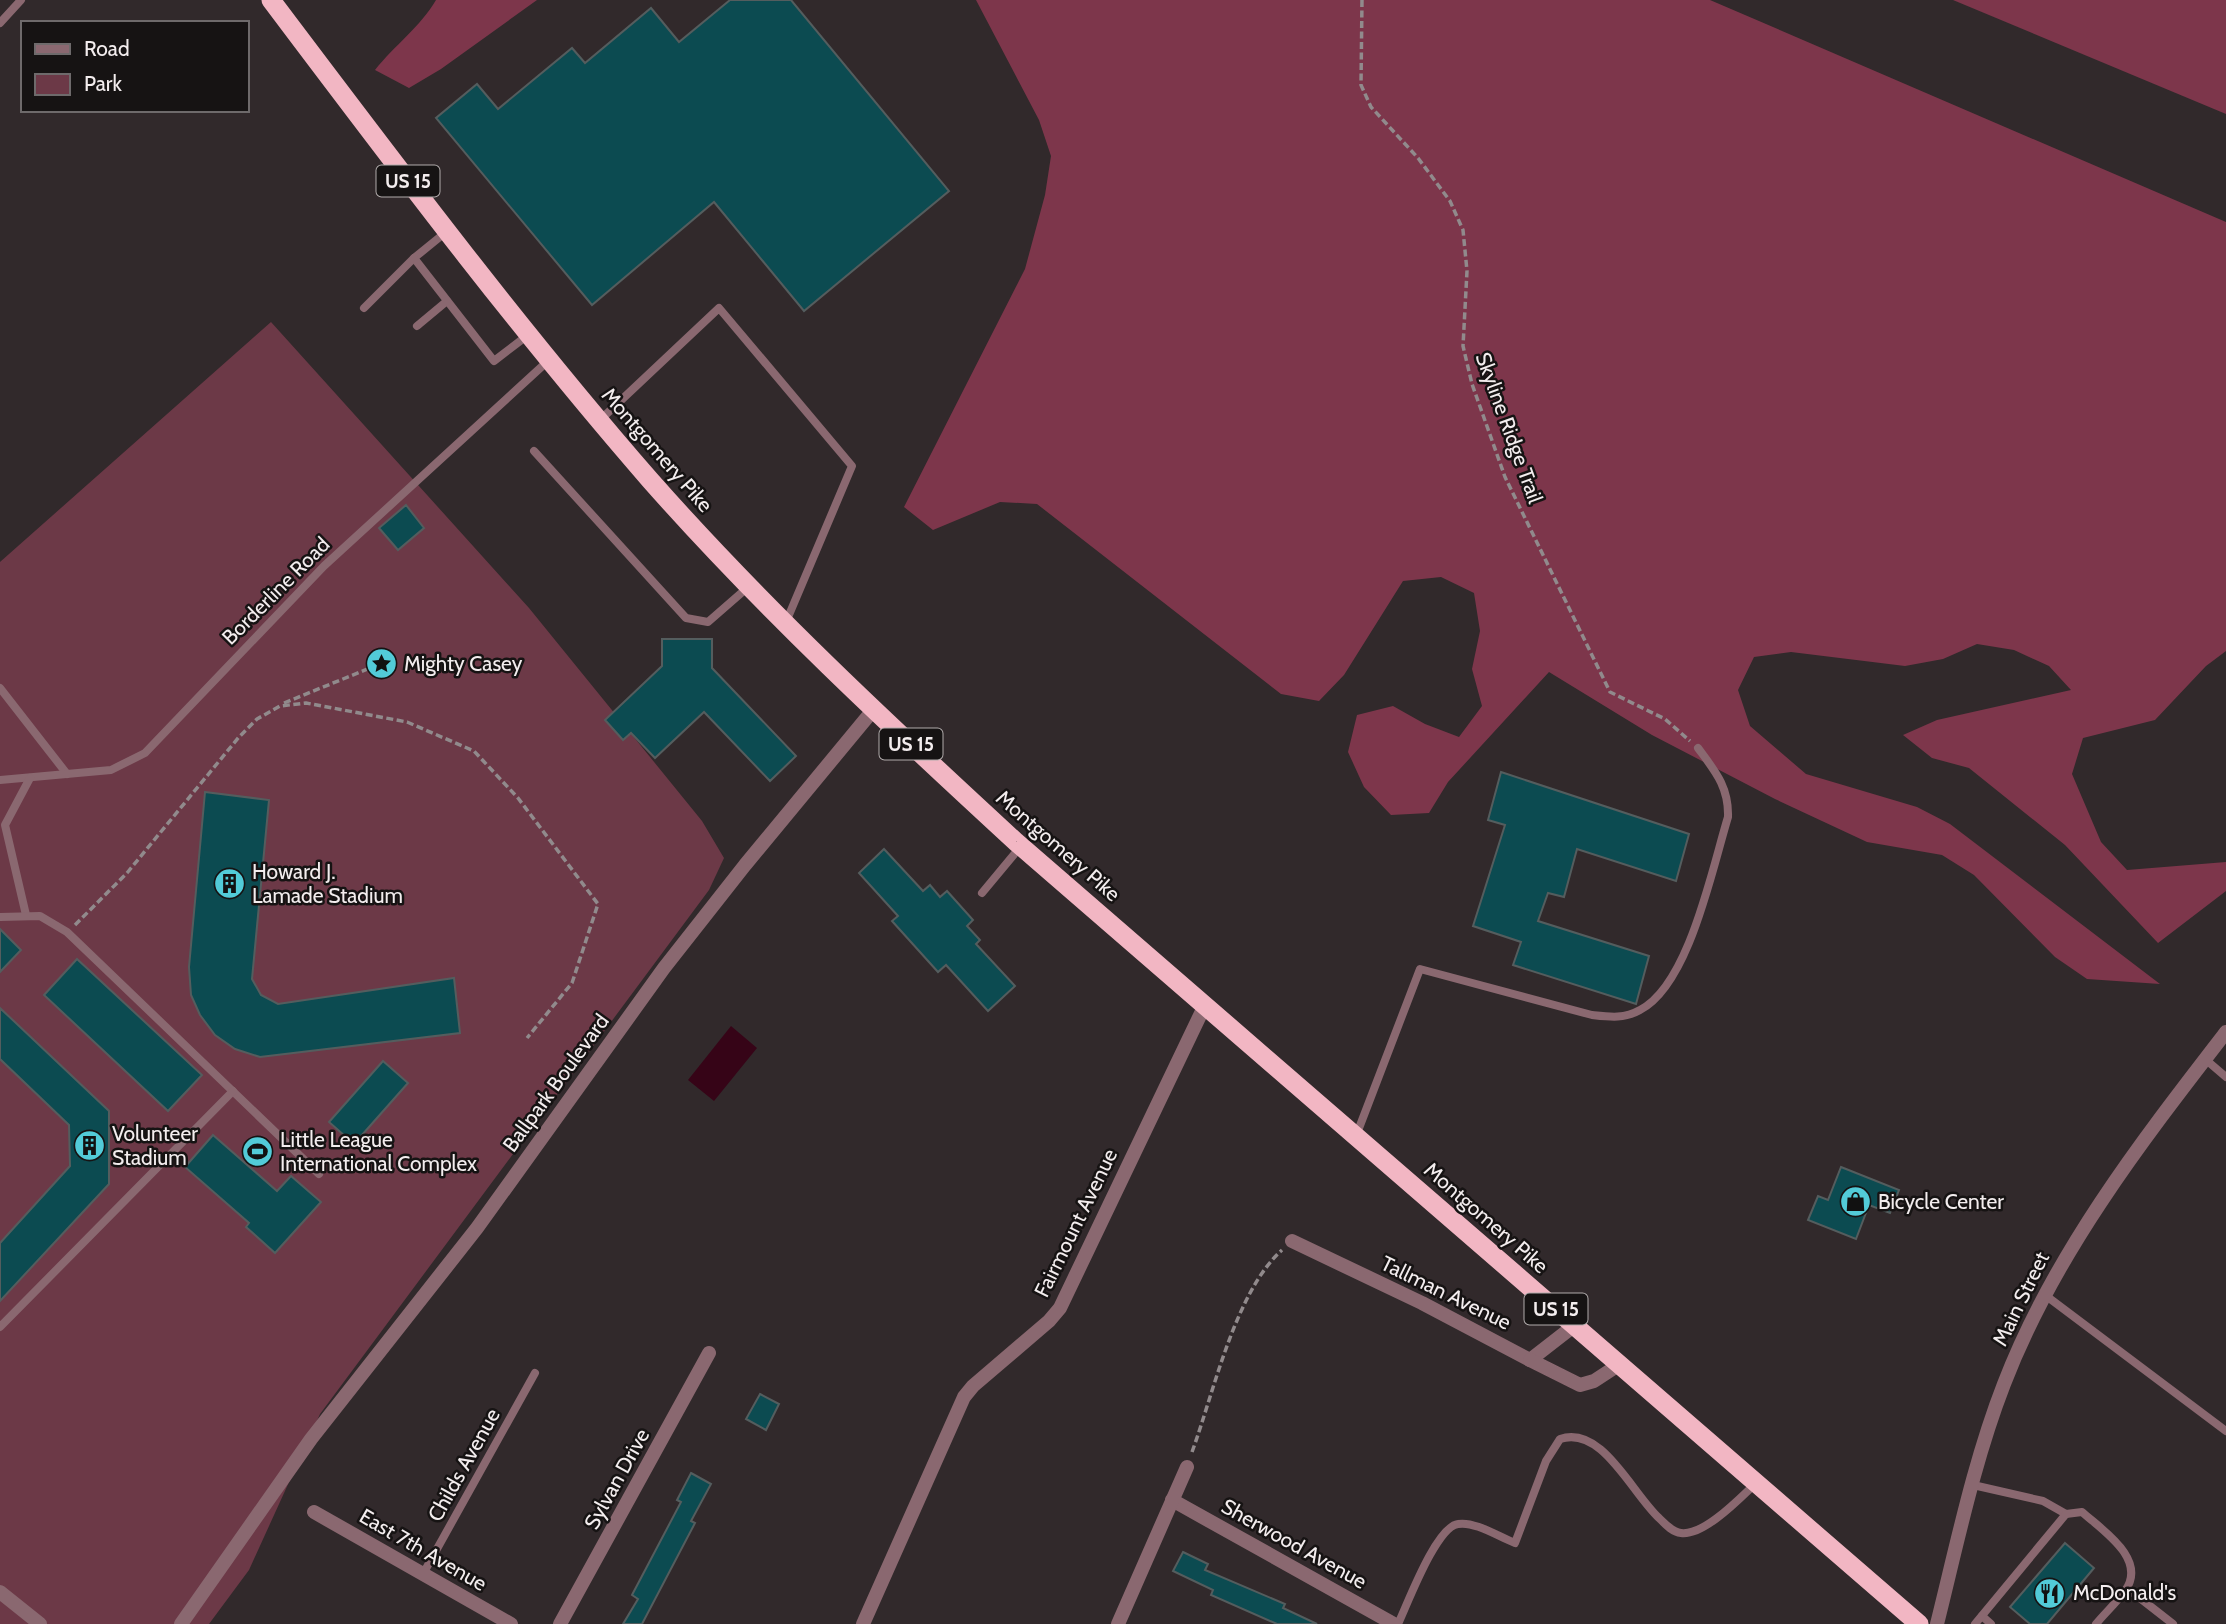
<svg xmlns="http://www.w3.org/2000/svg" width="2226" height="1624" font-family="Cabin,sans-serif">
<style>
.green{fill:#6c3947}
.forest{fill:#7d364b}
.water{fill:#360417}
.building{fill:#0c4b51;stroke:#545d5e;stroke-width:2}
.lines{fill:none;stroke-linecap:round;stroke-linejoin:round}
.path{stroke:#918a8c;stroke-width:3.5;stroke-dasharray:7 3.5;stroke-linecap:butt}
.service{stroke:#8a6870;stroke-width:8}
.minor{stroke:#8a6870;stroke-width:14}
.trunk{stroke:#f2b6c3;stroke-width:19}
.labels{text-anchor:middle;stroke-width:5;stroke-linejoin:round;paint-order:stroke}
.shield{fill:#161313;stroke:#b1acac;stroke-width:2}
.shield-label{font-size:19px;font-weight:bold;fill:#f3edee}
.street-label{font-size:21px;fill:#f3edee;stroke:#161313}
.poi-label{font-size:21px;fill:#f3edee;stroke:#161313;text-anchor:start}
</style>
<rect width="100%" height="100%" fill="#31292b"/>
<path class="green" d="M271,322L529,608L702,821L724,858L709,890L320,1414L249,1570L209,1624H0V562Z"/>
<g class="forest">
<path d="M436,0H537L441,69L409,88L375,70C394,46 421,26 436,0Z"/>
<path d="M976,0H1710L2226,222V651L2206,666L2155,720L2083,738L2072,774L2101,842L2127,870L2226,862V891L2158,943L2065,845L1969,768L1932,758L1903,735L1937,720L2071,690L2049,666L2014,650L1977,644L1943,659L1905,666L1791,652L1754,657L1738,690L1750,726L1806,774L1917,807L1950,824L2160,984L2087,979L2055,957L1974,875L1942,855L1867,842L1775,799L1652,735L1549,672L1448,782L1429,813L1391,815L1364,787L1348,752L1357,715L1393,706L1425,724L1459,737L1482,706L1472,669L1480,631L1474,593L1441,577L1403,581L1344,675L1319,701L1281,694L1037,504L1000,502L933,530L904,507L1025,269L1045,195L1051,156L1039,120Z"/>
<path d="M1953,0H2226V114Z"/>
</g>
<path class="water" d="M731,1026L757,1048L714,1101L688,1080Z"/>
<g class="building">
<path d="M730,0H791L949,191L804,311L714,202L592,305L436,118L477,84L498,109L572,48L585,63L651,8L679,42Z"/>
<path d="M406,505L424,528L398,550L379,528Z"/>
<path d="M662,639H712V668L796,756L770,781L704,712L655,758L631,733L623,740L605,720L662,666Z"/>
<path d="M1501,772L1689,834L1676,881L1577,849L1564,897L1548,893L1538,921L1649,956L1636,1004L1513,965L1521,942L1473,926L1505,825L1488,820Z"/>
<path d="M205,792L269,800L252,979L261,995L278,1004L454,978L460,1033L260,1057L235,1049L215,1035L200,1015L191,995L189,967Z"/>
<path d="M884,849L923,891L930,885L940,897L947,891L973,920L967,926L980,940L976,944L1015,986L988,1011L946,965L938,972L892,921L898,916L859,873Z"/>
<path d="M0,929L21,950L0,972Z"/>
<path d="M77,959L202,1075L168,1111L44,995Z"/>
<path d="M0,1008L109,1111V1184L0,1301V1243L70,1166L69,1125L0,1059Z"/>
<path d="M383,1061L408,1083L354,1144L329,1122Z"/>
<path d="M213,1135L277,1191L291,1176L321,1202L275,1253L246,1227L249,1223L185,1167Z"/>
<path d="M1841,1167L1899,1190L1890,1213L1869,1205L1856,1239L1808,1220L1818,1196L1828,1200Z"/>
<path d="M760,1394L779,1404L766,1430L746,1419Z"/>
<path d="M691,1473L711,1484L691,1521L695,1523L642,1624H623L638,1599L632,1595L681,1502L677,1500Z"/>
<path d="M2065,1543L2094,1568L2047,1624H2030L2010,1607Z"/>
<path d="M1183,1552L1208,1564L1205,1570L1285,1604L1283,1608L1317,1624H1277L1211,1595L1213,1590L1173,1571Z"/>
</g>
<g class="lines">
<g class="path">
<path d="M1362,0L1361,85L1371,107L1418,158L1450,201L1463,230L1467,271L1463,346L1472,384L1505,477L1610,692L1665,719L1690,741"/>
<path d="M284,703L370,668"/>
<path d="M75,925L127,873L239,737L257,719L280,706L306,703L407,722L474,751L518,798L598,904L572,983L527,1038"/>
<path d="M1192,1452C1214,1392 1235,1292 1282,1250"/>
</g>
<g class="service">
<path d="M0,23L21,0"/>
<path d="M446,232L414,258L494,361L528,335"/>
<path d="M364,308L414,258"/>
<path d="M417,326L447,301"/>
<path d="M599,421L719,308L852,466L786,622"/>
<path d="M534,451L686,618L708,622L747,588"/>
<path d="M0,688L67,774"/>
<path d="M0,780L111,770L145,753L324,566L549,360"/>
<path d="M982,893L1021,846"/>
<path d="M26,915L5,825L30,778"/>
<path d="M0,917L40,916L67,932L319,1174"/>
<path d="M2205,1059L2226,1077"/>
<path d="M1356,1136L1420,969L1592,1015C1610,1017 1624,1019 1640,1010C1689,985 1712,869 1728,817C1729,787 1715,771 1698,748"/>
<path d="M2045,1295L2226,1431"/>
<path d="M0,1327L233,1091"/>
<path d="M1973,1485L2043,1501L2066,1514"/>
<path d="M423,1574L535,1373"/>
<path d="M2127,1588L2173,1624"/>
<path d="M1982,1616L1991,1624"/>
<path d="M1398,1624C1408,1603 1436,1527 1458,1524C1475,1521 1499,1537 1515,1543L1546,1461L1560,1439C1602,1425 1631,1492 1659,1518C1665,1524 1672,1532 1681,1533C1704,1536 1740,1498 1756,1483"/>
<path d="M1975,1624L2066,1514L2082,1512C2102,1530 2148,1559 2125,1591C2117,1602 2105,1613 2096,1624"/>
</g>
<g class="minor">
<path d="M1292,1241L1422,1303L1530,1360L1575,1325"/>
<path d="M1530,1360L1580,1385L1594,1381L1620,1364"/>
<path d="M1172,1500L1394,1624"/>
<path d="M314,1512L511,1624"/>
<path d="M0,1592L40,1624"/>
<path d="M181,1624L311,1439L477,1228L664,968L745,865L874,709"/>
<path d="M560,1624L709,1353"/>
<path d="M863,1624L964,1397L973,1386L1049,1321L1060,1308L1205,1005"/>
<path d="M1118,1624L1187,1467"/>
<path d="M1937,1624C1957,1544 1974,1461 2004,1384C2054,1254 2141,1142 2226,1032"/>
</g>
<path class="trunk" d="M271,0C394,163 516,326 650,480C763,608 890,726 1016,842L1919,1624"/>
</g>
<defs>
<symbol id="sight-disc" viewBox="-11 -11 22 22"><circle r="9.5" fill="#52cbd8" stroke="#161313"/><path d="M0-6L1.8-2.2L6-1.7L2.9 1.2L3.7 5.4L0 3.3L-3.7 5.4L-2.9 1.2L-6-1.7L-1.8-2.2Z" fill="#111"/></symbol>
<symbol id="building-disc" viewBox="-11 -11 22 22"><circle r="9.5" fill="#52cbd8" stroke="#161313"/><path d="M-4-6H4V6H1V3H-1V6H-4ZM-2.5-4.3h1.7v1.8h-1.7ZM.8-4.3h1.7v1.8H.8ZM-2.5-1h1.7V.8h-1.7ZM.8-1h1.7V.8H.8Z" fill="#111"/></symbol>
<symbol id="stadium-disc" viewBox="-11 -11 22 22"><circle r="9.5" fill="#52cbd8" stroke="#161313"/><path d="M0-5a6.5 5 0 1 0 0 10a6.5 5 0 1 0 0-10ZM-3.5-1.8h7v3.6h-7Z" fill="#111"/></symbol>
<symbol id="shop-disc" viewBox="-11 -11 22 22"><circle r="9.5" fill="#52cbd8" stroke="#161313"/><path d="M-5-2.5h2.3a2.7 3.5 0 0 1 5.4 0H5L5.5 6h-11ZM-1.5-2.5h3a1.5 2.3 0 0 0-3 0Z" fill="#111"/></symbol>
<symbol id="restaurant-disc" viewBox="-11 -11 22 22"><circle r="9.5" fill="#52cbd8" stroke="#161313"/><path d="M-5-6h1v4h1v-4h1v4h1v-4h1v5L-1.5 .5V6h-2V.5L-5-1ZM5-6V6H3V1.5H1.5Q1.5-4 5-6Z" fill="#111"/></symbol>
</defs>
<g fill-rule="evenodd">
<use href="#sight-disc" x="364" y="646" width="35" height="35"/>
<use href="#building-disc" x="212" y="866" width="35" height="35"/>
<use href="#building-disc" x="72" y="1128" width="35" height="35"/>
<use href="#stadium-disc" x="240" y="1134" width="35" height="35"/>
<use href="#shop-disc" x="1838" y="1184" width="35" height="35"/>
<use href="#restaurant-disc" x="2032" y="1576" width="35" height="35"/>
</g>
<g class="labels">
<g class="shield">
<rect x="376.5" y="165.5" width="63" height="31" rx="5"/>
<rect x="879.5" y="728.5" width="63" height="31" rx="5"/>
<rect x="1524.5" y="1293.5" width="63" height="31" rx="5"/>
</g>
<g class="shield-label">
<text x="408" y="188">US 15</text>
<text x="911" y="751">US 15</text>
<text x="1556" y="1316">US 15</text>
</g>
<g class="street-label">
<text transform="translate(1509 428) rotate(70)" y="7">Skyline Ridge Trail</text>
<text transform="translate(657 450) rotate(49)" y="7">Montgomery Pike</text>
<text transform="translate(276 591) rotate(-45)" y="7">Borderline Road</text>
<text transform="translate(1058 846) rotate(41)" y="7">Montgomery Pike</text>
<text transform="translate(556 1083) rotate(-54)" y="7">Ballpark Boulevard</text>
<text transform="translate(1486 1218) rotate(41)" y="7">Montgomery Pike</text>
<text transform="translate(1076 1223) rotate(-64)" y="7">Fairmount Avenue</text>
<text transform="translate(1446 1293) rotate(26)" y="7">Tallman Avenue</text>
<text transform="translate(2021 1299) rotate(-64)" y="7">Main Street</text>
<text transform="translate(464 1465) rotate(-61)" y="7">Childs Avenue</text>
<text transform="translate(617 1479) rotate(-61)" y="7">Sylvan Drive</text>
<text transform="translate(1294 1544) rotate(29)" y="7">Sherwood Avenue</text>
<text transform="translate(423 1550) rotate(30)" y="7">East 7th Avenue</text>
</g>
<g class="poi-label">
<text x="404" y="671">Mighty Casey</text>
<text x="252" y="879">Howard J.<tspan x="252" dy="24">Lamade Stadium</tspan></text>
<text x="112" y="1141">Volunteer<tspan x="112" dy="24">Stadium</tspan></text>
<text x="280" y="1147">Little League<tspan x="280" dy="24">International Complex</tspan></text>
<text x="1878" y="1209">Bicycle Center</text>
<text x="2073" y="1600">McDonald's</text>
</g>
</g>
<rect x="21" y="21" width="228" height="91" fill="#161313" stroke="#6e6a6b" stroke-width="2"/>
<rect x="35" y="44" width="35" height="10" fill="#8a6870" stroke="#6e6a6b" stroke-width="2"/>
<text x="84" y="56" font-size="21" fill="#f3edee">Road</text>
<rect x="35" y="74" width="35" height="21" fill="#6c3947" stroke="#6e6a6b" stroke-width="2"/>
<text x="84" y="91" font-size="21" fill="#f3edee">Park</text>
</svg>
